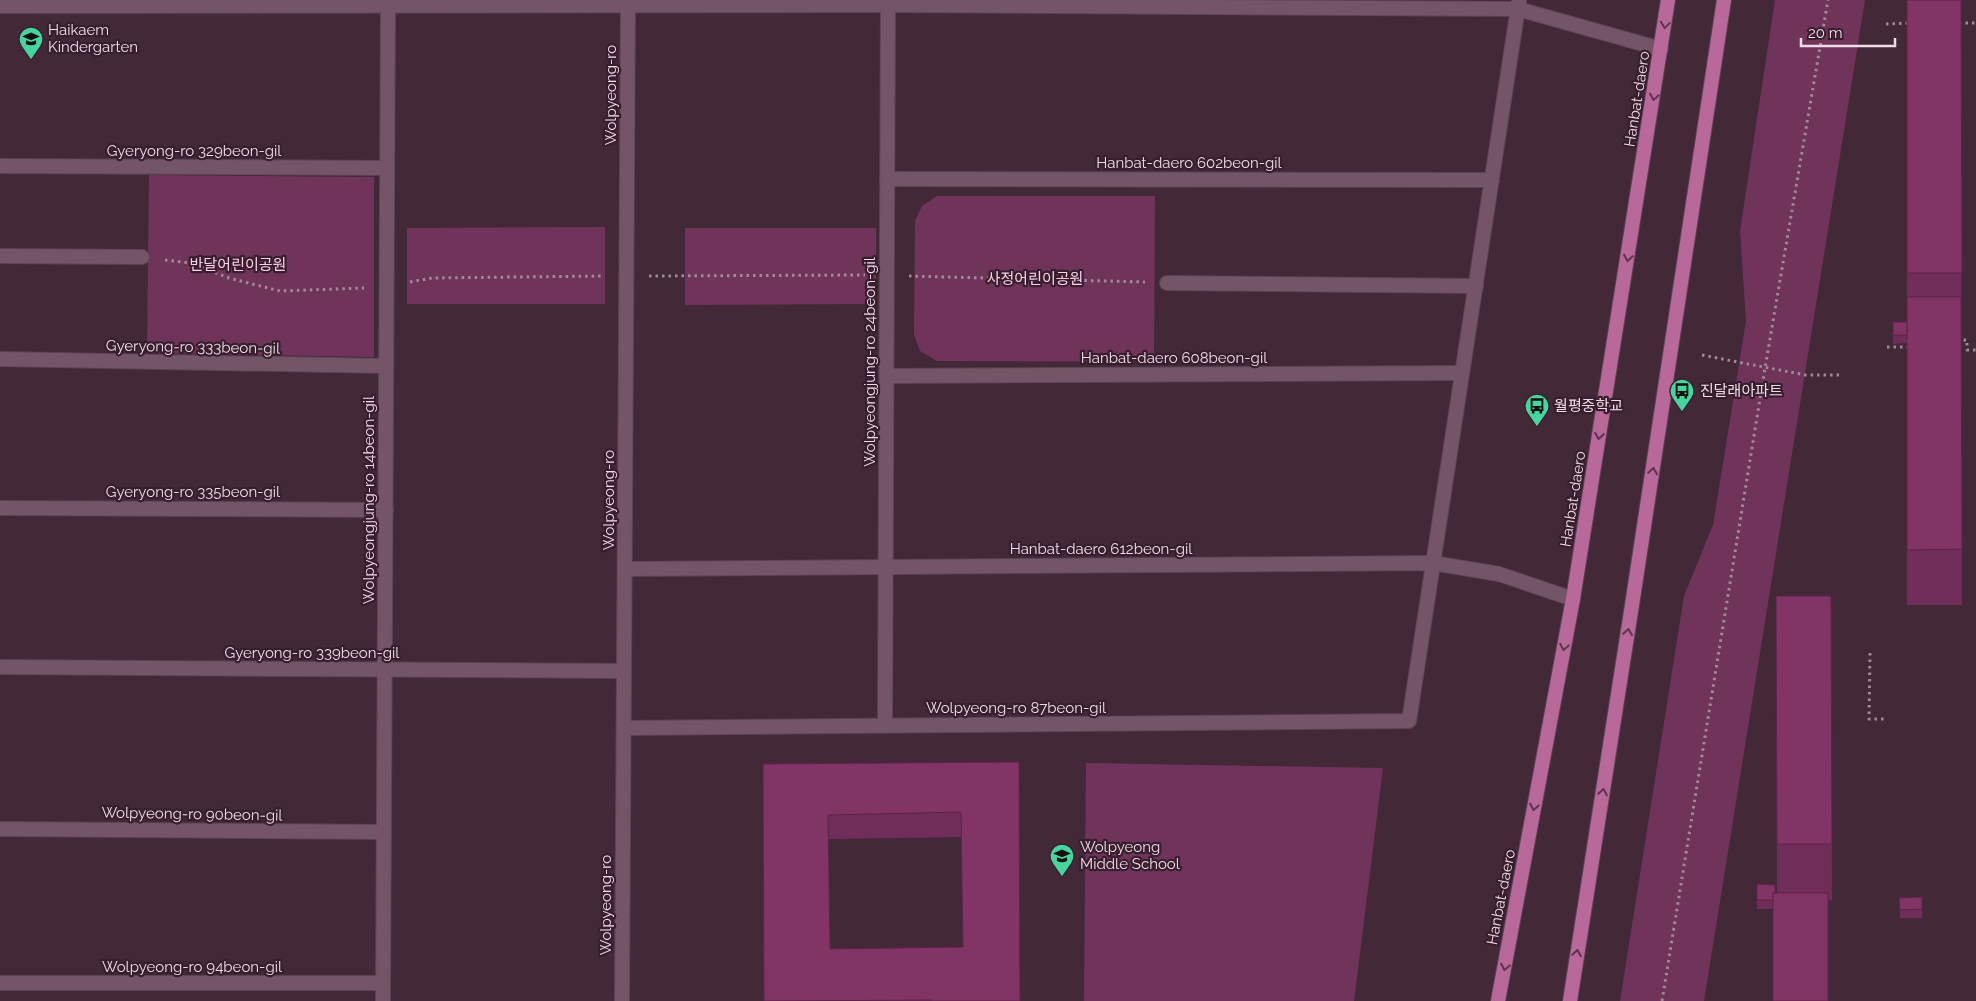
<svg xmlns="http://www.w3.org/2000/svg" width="1976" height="1001" font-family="Raleway,'Noto Sans KR',sans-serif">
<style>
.green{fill:#70345a}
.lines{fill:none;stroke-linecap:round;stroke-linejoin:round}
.minor-casing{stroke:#5c4453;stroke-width:16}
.primary-casing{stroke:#5c4453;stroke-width:16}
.path{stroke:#a18a97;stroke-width:3;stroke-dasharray:2.5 4;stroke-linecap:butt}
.minor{stroke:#745567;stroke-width:14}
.primary{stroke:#b86899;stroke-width:14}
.wall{fill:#712d59;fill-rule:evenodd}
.building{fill:#833467;stroke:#5c2448;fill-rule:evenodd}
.oneway{stroke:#5e344e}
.labels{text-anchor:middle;stroke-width:4.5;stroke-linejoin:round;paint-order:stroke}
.poi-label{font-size:15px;fill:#efdce6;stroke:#381e2e;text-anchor:start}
.street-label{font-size:15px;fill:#efdce6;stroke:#381e2e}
.park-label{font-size:15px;fill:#fccee8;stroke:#381e2e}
</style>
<rect width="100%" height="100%" fill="#432838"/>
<g class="green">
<path d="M1775,0H1865L1704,1001H1620L1684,596L1713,525L1746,321L1740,231Z"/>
<path d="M149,175L374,177V357L147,353Z"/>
<path d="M937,196H1155L1154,362L937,361L920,351L914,335L915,221L922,206Z"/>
<path d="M605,227V304H407V228Z"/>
<path d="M685,228H876V304L685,305Z"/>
<path d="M1086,763L1383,768L1354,1001H1084Z"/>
</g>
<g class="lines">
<defs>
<g id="minor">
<path d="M0,6L888,5L1518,9L1661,49"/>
<path d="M0,166L387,168"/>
<path d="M887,179L1492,180"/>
<path d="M0,256L142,257"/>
<path d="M1167,283L1476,286"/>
<path d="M0,359L386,366"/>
<path d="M887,376L1462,373"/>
<path d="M0,508L386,510"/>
<path d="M625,569L1433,563L1499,574L1573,599"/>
<path d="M0,667L624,671"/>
<path d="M885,725L888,0"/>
<path d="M624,728L1409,721L1519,1"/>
<path d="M0,829L384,832"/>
<path d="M0,983H383"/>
<path d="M383,1001L388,0"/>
<path d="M622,1001L628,0"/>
</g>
<g id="primary">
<path d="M1498,1001L1573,599L1668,0"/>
<path d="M1570,1001L1632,605L1724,0"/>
</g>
</defs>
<use href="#minor" class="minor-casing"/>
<use href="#primary" class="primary-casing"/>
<g class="path">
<path d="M1959,23H1976"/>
<path d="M1886,24L1910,23"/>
<path d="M165,260L191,263L229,278L280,291L364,288"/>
<path d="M649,276L865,275"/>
<path d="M909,276L1145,282"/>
<path d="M410,282L432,278L603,276"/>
<path d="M1957,340H1967V350H1976"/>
<path d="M1887,347H1909"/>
<path d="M1702,355L1805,375H1841"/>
<path d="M1870,653L1869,719H1884"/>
<path d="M1662,1001L1765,368L1828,0"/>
</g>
<use href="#minor" class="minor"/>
<use href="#primary" class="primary"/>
</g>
<g class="wall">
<path d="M1907,0H1961L1962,605H1907V343L1893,344V322H1907Z"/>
<path d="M1776,596H1831L1832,900L1773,909H1757V884L1775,893H1777Z"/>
<path d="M1019,762L1020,1001H764L763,764ZM961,837L963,947L830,949L828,839Z"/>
<path d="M1922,897V918H1900L1899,898Z"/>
</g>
<g class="building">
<path d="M1907,0H1961L1962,273H1907Z"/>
<path d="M1907,297H1961L1962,549L1907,550Z"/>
<rect x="1893" y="322" width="14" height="13"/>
<path d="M1776,596H1831L1832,844H1777Z"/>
<path d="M1019,762L1020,1001H931V1000L764,1001L763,764ZM961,812L963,947L830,949L828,815Z"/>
<path d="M1757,884L1775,885V893H1773V900H1757Z"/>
<rect x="1773" y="893" width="55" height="108"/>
<path d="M1922,897V909L1900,910L1899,898Z"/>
</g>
<defs><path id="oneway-chevron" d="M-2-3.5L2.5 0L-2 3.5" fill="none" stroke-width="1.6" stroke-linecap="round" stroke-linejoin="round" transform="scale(1.25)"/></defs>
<g class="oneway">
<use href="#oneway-chevron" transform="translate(1665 25) rotate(98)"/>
<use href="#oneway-chevron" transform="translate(1654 97) rotate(99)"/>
<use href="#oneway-chevron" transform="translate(1628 258) rotate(99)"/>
<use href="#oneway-chevron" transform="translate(1599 436) rotate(99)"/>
<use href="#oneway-chevron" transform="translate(1653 471) rotate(-81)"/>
<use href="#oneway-chevron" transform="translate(1628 632) rotate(-81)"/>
<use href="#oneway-chevron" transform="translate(1564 647) rotate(101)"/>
<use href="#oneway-chevron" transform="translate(1603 792) rotate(-81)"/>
<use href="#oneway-chevron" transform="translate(1534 807) rotate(101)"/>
<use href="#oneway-chevron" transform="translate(1577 953) rotate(-81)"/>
<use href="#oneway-chevron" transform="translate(1505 967) rotate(101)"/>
</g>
<defs>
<symbol id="school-pin" viewBox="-11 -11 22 30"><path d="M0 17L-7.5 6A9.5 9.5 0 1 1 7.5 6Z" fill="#47d49e" stroke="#381e2e"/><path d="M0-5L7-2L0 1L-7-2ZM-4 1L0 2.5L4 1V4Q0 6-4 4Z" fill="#111"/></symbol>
<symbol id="bus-pin" viewBox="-11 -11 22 30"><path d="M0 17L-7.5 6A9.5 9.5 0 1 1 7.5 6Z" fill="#47d49e" stroke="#381e2e"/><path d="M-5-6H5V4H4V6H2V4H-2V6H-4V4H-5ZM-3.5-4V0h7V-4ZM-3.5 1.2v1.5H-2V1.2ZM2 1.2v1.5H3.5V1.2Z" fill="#111"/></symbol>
</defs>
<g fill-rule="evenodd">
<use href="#school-pin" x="17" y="25" width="28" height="38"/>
<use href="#bus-pin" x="1668" y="377" width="28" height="38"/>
<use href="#bus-pin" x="1523" y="392" width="28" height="38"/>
<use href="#school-pin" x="1048" y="842" width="28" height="38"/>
</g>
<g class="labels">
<g class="poi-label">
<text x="48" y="35">Haikaem<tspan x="48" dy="17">Kindergarten</tspan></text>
<text x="1700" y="396">진달래아파트</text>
<text x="1554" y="411">월평중학교</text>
<text x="1080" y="852">Wolpyeong<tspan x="1080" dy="17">Middle School</tspan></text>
</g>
<g class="street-label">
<text transform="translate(611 95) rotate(-90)" y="5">Wolpyeong-ro</text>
<text transform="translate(1637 99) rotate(-81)" y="5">Hanbat-daero</text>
<text x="194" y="156">Gyeryong-ro 329beon-gil</text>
<text x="1189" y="168">Hanbat-daero 602beon-gil</text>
<text transform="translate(193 347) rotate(1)" y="5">Gyeryong-ro 333beon-gil</text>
<text x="1174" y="363">Hanbat-daero 608beon-gil</text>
<text transform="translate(870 362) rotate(-90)" y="5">Wolpyeongjung-ro 24beon-gil</text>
<text x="193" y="497">Gyeryong-ro 335beon-gil</text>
<text transform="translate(1573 499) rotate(-81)" y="5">Hanbat-daero</text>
<text transform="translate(369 500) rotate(-90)" y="5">Wolpyeongjung-ro 14beon-gil</text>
<text transform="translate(609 500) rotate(-90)" y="5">Wolpyeong-ro</text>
<text x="1101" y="554">Hanbat-daero 612beon-gil</text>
<text x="312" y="658">Gyeryong-ro 339beon-gil</text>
<text x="1016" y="713">Wolpyeong-ro 87beon-gil</text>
<text transform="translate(192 814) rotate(1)" y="5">Wolpyeong-ro 90beon-gil</text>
<text transform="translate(1501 897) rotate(-79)" y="5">Hanbat-daero</text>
<text transform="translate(606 905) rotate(-90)" y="5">Wolpyeong-ro</text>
<text x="192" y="972">Wolpyeong-ro 94beon-gil</text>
</g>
<g class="park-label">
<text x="238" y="270">반달어린이공원</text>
<text x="1035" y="284">사정어린이공원</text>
</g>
</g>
<path d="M1801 38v8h94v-8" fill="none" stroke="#efdce6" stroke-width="2.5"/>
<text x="1808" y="38" font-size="15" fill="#efdce6" stroke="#381e2e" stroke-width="4" paint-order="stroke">20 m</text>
</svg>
